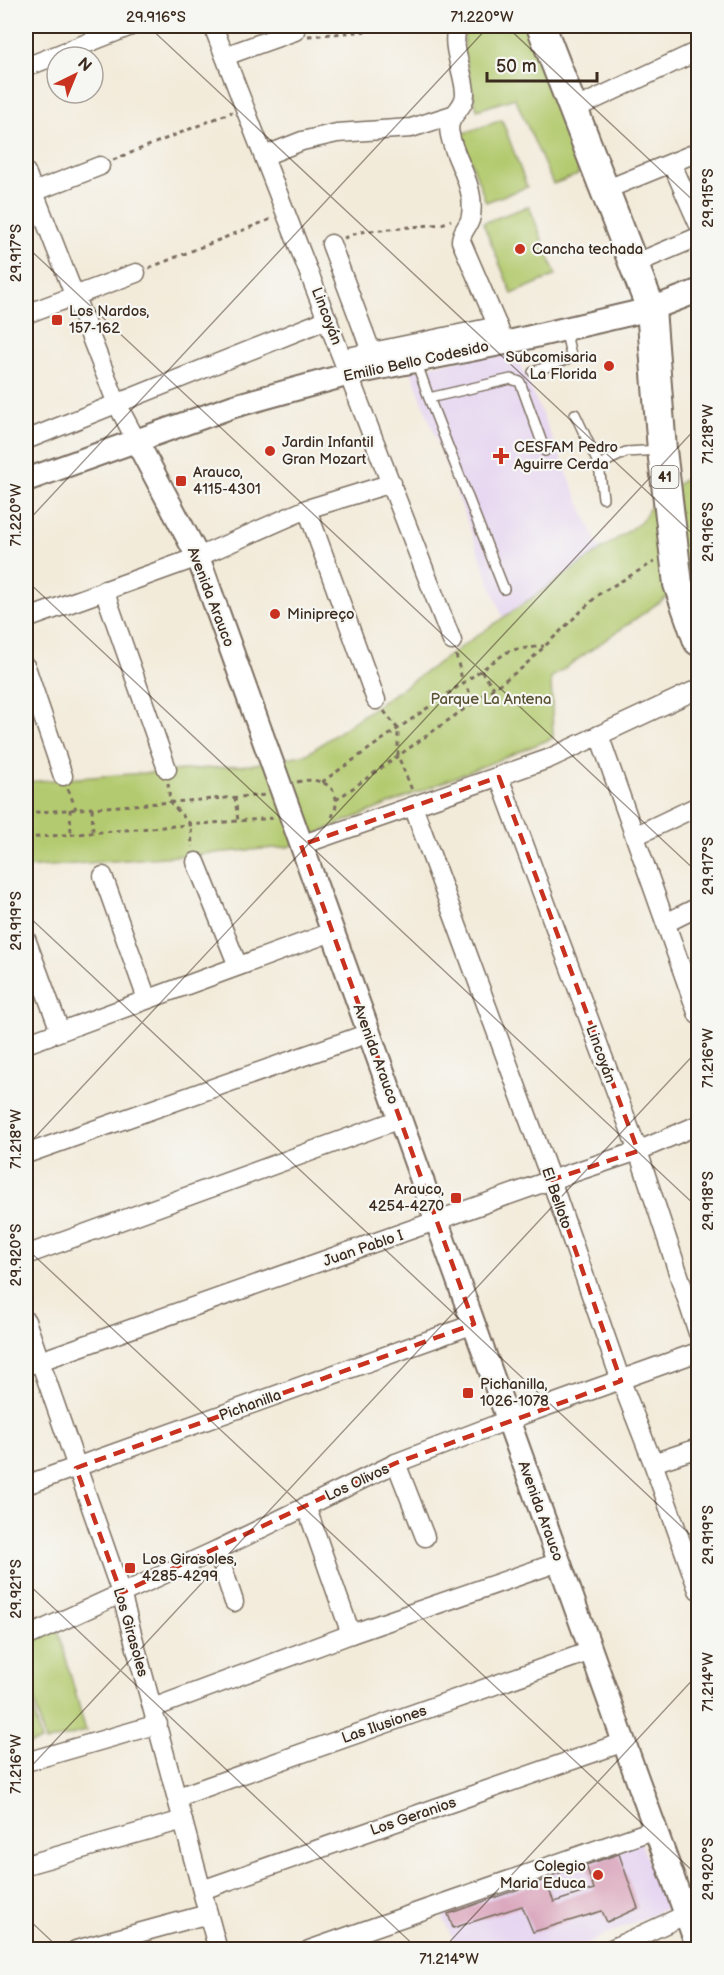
<svg xmlns="http://www.w3.org/2000/svg" width="724" height="1975" font-family="'Balsamiq Sans',sans-serif">
<style>
.built{fill:#e5d3f1}
.green{fill:#b4ca6f;stroke:#787a46;stroke-width:1.5}
.building{fill:#d79cb6}
.lines{fill:none;stroke-linecap:round;stroke-linejoin:round}
.service-casing{stroke:#7b6e60;stroke-width:12}
.minor-casing{stroke:#7b6e60;stroke-width:21}
.tertiary-casing{stroke:#7b6e60;stroke-width:26}
.primary-casing{stroke:#7b6e60;stroke-width:32}
.path{stroke:#7b6e60;stroke-width:3;stroke-dasharray:4.5 4.5;stroke-linecap:butt}
.service{stroke:#fff;stroke-width:9}
.minor{stroke:#fff;stroke-width:18}
.tertiary{stroke:#fff;stroke-width:22}
.primary{stroke:#fff;stroke-width:28}
.marked{fill:none;stroke:#c8321e;stroke-width:4.5;stroke-dasharray:12 8;stroke-linejoin:round}
.ticks{fill:none;stroke:#3b2a1e;stroke-width:1.5;stroke-opacity:0.45}
.poi-dot{fill:#c8321e;stroke:#f6f6f2;stroke-width:2}
.labels{text-anchor:middle;stroke-width:4.5;stroke-linejoin:round;paint-order:stroke}
.shield{fill:#f6f6f2;stroke:#73675e;stroke-width:1.5}
.shield-label{font-size:14px;font-weight:bold;fill:#3b2a1e}
.poi-label{font-size:15px;fill:#3b2a1e;stroke:#f6f6f2;text-anchor:start}
.street-label{font-size:15px;fill:#3b2a1e;stroke:#f6f6f2}
.park-label{font-size:15px;fill:#595232;stroke:#f6f6f2}
.neatline{fill:none;stroke:#3b2a1e;stroke-width:2}
.ticks-label{font-size:15px;text-anchor:middle;fill:#3b2a1e}
</style>
<rect width="100%" height="100%" fill="#f6f6f2"/>
<filter id="ink" filterUnits="userSpaceOnUse"><feTurbulence type="fractalNoise" baseFrequency=".0167" numOctaves="2"/><feDisplacementMap in="SourceGraphic" scale="12" xChannelSelector="R" yChannelSelector="G"/><feConvolveMatrix kernelMatrix="1 2 1 2 8 2 1 2 1" color-interpolation-filters="sRGB"/></filter>
<filter id="wash" filterUnits="userSpaceOnUse"><feTurbulence type="fractalNoise" baseFrequency=".008" numOctaves="4" result="noise"/><feDisplacementMap in="SourceGraphic" scale="24" xChannelSelector="R" yChannelSelector="G"/><feGaussianBlur stdDeviation="1.35" result="paint"/><feColorMatrix in="noise" values="0 0 0 0 0 0 0 0 0 0 0 0 0 0 0 0 0 1.4 0 .05"/><feComposite in="paint" operator="in"/></filter>
<g filter="url(#wash)">
<rect width="100%" height="100%" fill="#f3ebda"/>
<g class="built">
<path d="M513,347L600,550L503,618L411,371Z"/>
<path d="M640,1841L667,1908L572,1950L457,1949L440,1910Z"/>
</g>
<g class="green">
<path d="M464,26H530L579,162L578,175L553,184L515,98L477,110L464,52Z"/>
<path d="M502,120L527,187L486,202L461,134Z"/>
<path d="M529,206L556,275L512,294L483,223Z"/>
<path d="M698,470V575L551,678L553,738L329,828L288,847L26,868V782L250,765L307,754L641,522L655,500Z"/>
<path d="M58,1630L86,1731L45,1742L26,1668V1644Z"/>
<path d="M32,1703L41,1741L26,1745V1705Z"/>
</g>
<g id="blocks">
<path class="building" d="M619,1854L638,1908L607,1922L602,1911L533,1932L522,1906L453,1928L448,1914L545,1880L554,1902L594,1889L586,1865Z"/>
</g>
</g>
<g filter="url(#ink)">
<use href="#blocks" fill-opacity="0" stroke="#7b6e60" stroke-width="1.5"/>
<g class="lines">
<defs>
<g id="service">
<path d="M416,361L429,398"/>
<path d="M533,372L570,358L571,355L565,329"/>
<path d="M575,414L599,465L626,452L660,450"/>
<path d="M599,465L603,498"/>
<path d="M504,589L429,398L511,379L520,382L545,451"/>
</g>
<g id="minor">
<path d="M213,26L452,641"/>
<path d="M458,26C449,44 465,74 465,94C465,110 445,115 450,135C454,156 468,175 471,197C472,203 472,214 470,220C467,228 461,232 461,241L505,343"/>
<path d="M225,56L295,31"/>
<path d="M26,67L131,26"/>
<path d="M574,109L698,51"/>
<path d="M264,156L302,141L337,133L411,128L452,115"/>
<path d="M672,164L698,223"/>
<path d="M26,172L117,404L136,440"/>
<path d="M605,190L698,152"/>
<path d="M26,195L100,166"/>
<path d="M331,244L371,351"/>
<path d="M634,264L698,237"/>
<path d="M26,314L136,273"/>
<path d="M343,358L498,326"/>
<path d="M26,440L328,319"/>
<path d="M307,509L376,700"/>
<path d="M104,590L167,769"/>
<path d="M26,619L198,557L307,509L392,483"/>
<path d="M26,667L63,776"/>
<path d="M599,735L698,1015"/>
<path d="M499,777L638,1151L698,1333"/>
<path d="M413,806L551,1180L621,1381L653,1463L698,1590"/>
<path d="M635,836L698,806"/>
<path d="M301,845L548,759L698,689"/>
<path d="M196,862L238,966"/>
<path d="M103,876L147,999"/>
<path d="M666,923L698,907"/>
<path d="M26,939L60,1031"/>
<path d="M26,1044L332,932"/>
<path d="M26,1154L369,1033"/>
<path d="M26,1255L400,1119"/>
<path d="M26,1321L121,1593L218,1950"/>
<path d="M26,1366L551,1180L638,1151L698,1125"/>
<path d="M396,1463L425,1537"/>
<path d="M653,1463L698,1448"/>
<path d="M26,1485L474,1324"/>
<path d="M306,1506L351,1634"/>
<path d="M217,1550L234,1602"/>
<path d="M26,1637L217,1550L396,1463L508,1420L698,1352"/>
<path d="M153,1708L351,1634L559,1562"/>
<path d="M26,1762L158,1724"/>
<path d="M178,1797L591,1651"/>
<path d="M26,1865L183,1820"/>
<path d="M202,1890L624,1742"/>
<path d="M76,1950L208,1914"/>
<path d="M309,1950L656,1829"/>
<path d="M609,1950L698,1909"/>
</g>
<g id="tertiary">
<path d="M136,440L198,557L698,1948"/>
<path d="M26,480L234,406L350,374L505,343L651,309L698,291"/>
</g>
<path id="primary" d="M541,26L651,309L662,450L678,584L698,641"/>
</defs>
<use href="#service" class="service-casing"/>
<use href="#minor" class="minor-casing"/>
<use href="#tertiary" class="tertiary-casing"/>
<use href="#primary" class="primary-casing"/>
<g class="path">
<path d="M308,36L405,28L415,26"/>
<path d="M113,160L232,112"/>
<path d="M344,238L360,232L442,224L451,220"/>
<path d="M149,268L271,219"/>
<path d="M456,655L463,683L476,701"/>
<path d="M481,671L494,688"/>
<path d="M384,711L398,729V756L412,790"/>
<path d="M297,782C322,775 346,789 332,817"/>
<path d="M322,782L510,650L544,646"/>
<path d="M168,783L170,802L191,825L192,847"/>
<path d="M68,789L76,809"/>
<path d="M235,797L238,821"/>
<path d="M336,800L522,668L599,594L654,562"/>
<path d="M92,808L93,832"/>
<path d="M70,809L71,834"/>
<path d="M26,813L266,795"/>
<path d="M26,838L275,818"/>
</g>
<use href="#service" class="service"/>
<use href="#minor" class="minor"/>
<use href="#tertiary" class="tertiary"/>
<use href="#primary" class="primary"/>
</g>
</g>
<path class="marked" d="M499,777L638,1151L551,1180L621,1381L396,1463L121,1593L76,1468L474,1324L301,845Z"/>
<path class="ticks" d="M148,26L698,539M506,26L698,205M26,246L698,873M26,523L489,26M26,580L698,1208M26,914L698,1542M26,1147L698,426M26,1248L698,1876M26,1582L419,1950M26,1772L698,1050M26,1917L61,1950M442,1950L698,1674"/>
<g class="poi-dot">
<circle cx="520" cy="249" r="6"/>
<rect x="51" y="314" width="12" height="12" rx="3"/>
<circle cx="609" cy="366" r="6"/>
<circle cx="270" cy="451" r="6"/>
<path d="M498 447h6v6h6v6h-6v6h-6v-6h-6v-6h6z"/>
<rect x="175" y="475" width="12" height="12" rx="3"/>
<circle cx="275" cy="614" r="6"/>
<rect x="450" y="1192" width="12" height="12" rx="3"/>
<rect x="462" y="1387" width="12" height="12" rx="3"/>
<rect x="124" y="1562" width="12" height="12" rx="3"/>
<circle cx="598" cy="1875" r="6"/>
</g>
<g class="labels">
<rect class="shield" x="651.5" y="466" width="27" height="22" rx="4.5"/>
<g class="shield-label">
<text x="665" y="482">41</text>
</g>
<g class="poi-label">
<text x="532" y="254">Cancha techada</text>
<text x="69" y="316">Los Nardos,<tspan x="69" dy="17">157-162</tspan></text>
<text x="597" y="362" text-anchor="end">Subcomisaria<tspan x="597" dy="17">La Florida</tspan></text>
<text x="282" y="447">Jardin Infantil<tspan x="282" dy="17">Gran Mozart</tspan></text>
<text x="514" y="452">CESFAM Pedro<tspan x="514" dy="17">Aguirre Cerda</tspan></text>
<text x="193" y="477">Arauco,<tspan x="193" dy="17">4115-4301</tspan></text>
<text x="287" y="619">Minipreço</text>
<text x="444" y="1194" text-anchor="end">Arauco,<tspan x="444" dy="17">4254-4270</tspan></text>
<text x="480" y="1389">Pichanilla,<tspan x="480" dy="17">1026-1078</tspan></text>
<text x="142" y="1564">Los Girasoles,<tspan x="142" dy="17">4285-4299</tspan></text>
<text x="586" y="1871" text-anchor="end">Colegio<tspan x="586" dy="17">Maria Educa</tspan></text>
</g>
<g class="street-label">
<text transform="translate(327 316) rotate(69)" y="5">Lincoyán</text>
<text transform="translate(416 361) rotate(-12)" y="5">Emilio Bello Codesido</text>
<text transform="translate(211 597) rotate(69)" y="5">Avenida Arauco</text>
<text transform="translate(376 1054) rotate(70)" y="5">Avenida Arauco</text>
<text transform="translate(601 1054) rotate(70)" y="5">Lincoyán</text>
<text transform="translate(557 1198) rotate(71)" y="5">El Belloto</text>
<text transform="translate(363 1248) rotate(-19)" y="5">Juan Pablo I</text>
<text transform="translate(250 1405) rotate(-20)" y="5">Pichanilla</text>
<text transform="translate(357 1482) rotate(-25)" y="5">Los Olivos</text>
<text transform="translate(541 1511) rotate(70)" y="5">Avenida Arauco</text>
<text transform="translate(131 1632) rotate(74)" y="5">Los Girasoles</text>
<text transform="translate(384 1724) rotate(-19)" y="5">Las Ilusiones</text>
<text transform="translate(413 1816) rotate(-19)" y="5">Los Geranios</text>
</g>
<g class="park-label">
<text x="491" y="704">Parque La Antena</text>
</g>
</g>
<rect width="724" height="1975" fill="none" stroke="#f6f6f2" stroke-width="66"/>
<g transform="translate(75 75) rotate(43)"><circle r="28" fill="#f6f6f2" stroke="#aba49d" stroke-width="1.5"/>
<path d="M0-4.5L10 22L0 15L-10 22Z" fill="#c8321e"/>
<text y="-9" font-size="16" font-weight="bold" text-anchor="middle" fill="#3b2a1e">N</text>
</g>
<path d="M487 72v9h110v-9" fill="none" stroke="#3b2a1e" stroke-width="3"/>
<text x="496" y="72" font-size="18" fill="#3b2a1e" stroke="#f6f6f2" stroke-width="4.5" paint-order="stroke">50 m</text>
<rect x="33" y="33" width="658" height="1909" class="neatline"/>
<g class="ticks-label">
<text x="156" y="22">29.916°S</text>
<text x="482" y="22">71.220°W</text>
<text transform="translate(708 198) rotate(-90)" y="5">29.915°S</text>
<text transform="translate(16 253) rotate(-90)" y="5">29.917°S</text>
<text transform="translate(708 434) rotate(-90)" y="5">71.218°W</text>
<text transform="translate(16 515) rotate(-90)" y="5">71.220°W</text>
<text transform="translate(708 532) rotate(-90)" y="5">29.916°S</text>
<text transform="translate(708 866) rotate(-90)" y="5">29.917°S</text>
<text transform="translate(16 921) rotate(-90)" y="5">29.919°S</text>
<text transform="translate(708 1058) rotate(-90)" y="5">71.216°W</text>
<text transform="translate(16 1139) rotate(-90)" y="5">71.218°W</text>
<text transform="translate(708 1201) rotate(-90)" y="5">29.918°S</text>
<text transform="translate(16 1255) rotate(-90)" y="5">29.920°S</text>
<text transform="translate(708 1535) rotate(-90)" y="5">29.919°S</text>
<text transform="translate(16 1589) rotate(-90)" y="5">29.921°S</text>
<text transform="translate(708 1682) rotate(-90)" y="5">71.214°W</text>
<text transform="translate(16 1764) rotate(-90)" y="5">71.216°W</text>
<text transform="translate(708 1869) rotate(-90)" y="5">29.920°S</text>
<text x="449" y="1964">71.214°W</text>
</g>
</svg>
